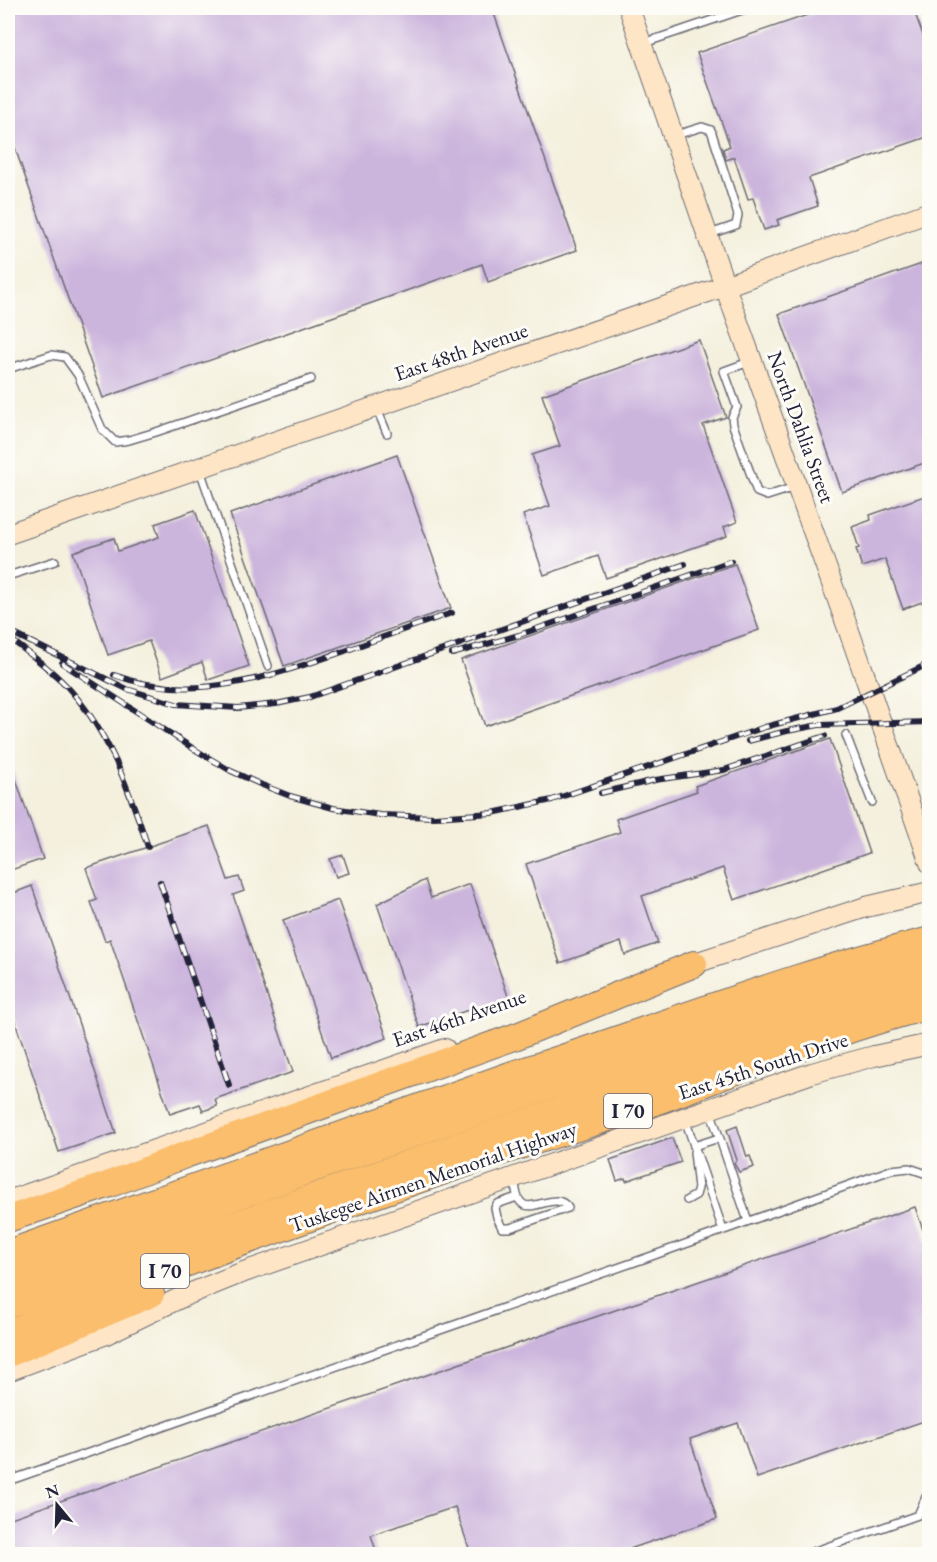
<svg xmlns="http://www.w3.org/2000/svg" width="937" height="1562" font-family="'EB Garamond',serif">
<style>
.building{fill:#ccb5dd}
.lines{fill:none;stroke-linecap:round;stroke-linejoin:round}
.lane-casing{stroke:#6c6a74;stroke-width:10}
.secondary-casing{stroke:#6c6a74;stroke-width:22}
.highway-casing{stroke:#6c6a74;stroke-width:28}
.lane{stroke:#fff;stroke-width:7}
.secondary{stroke:#fde5c5;stroke-width:20}
.highway{stroke:#fabe6d;stroke-width:26}
.rail-casing{stroke:#22223b;stroke-width:6}
.rail{stroke:#fdfcf7;stroke-width:4;stroke-dasharray:11;stroke-linecap:butt}
.labels{text-anchor:middle;stroke-width:6;stroke-linejoin:round;paint-order:stroke}
.shield{fill:#fdfcf7;stroke:#646373;stroke-width:1.5}
.shield-label{font-size:20px;font-weight:bold;fill:#22223b}
.street-label{font-size:21px;fill:#22223b;stroke:#fdfcf7}
</style>
<rect width="100%" height="100%" fill="#fdfcf7"/>
<filter id="ink" filterUnits="userSpaceOnUse"><feTurbulence type="fractalNoise" baseFrequency=".0167" numOctaves="2"/><feDisplacementMap in="SourceGraphic" scale="12" xChannelSelector="R" yChannelSelector="G"/><feConvolveMatrix kernelMatrix="1 2 1 2 8 2 1 2 1" color-interpolation-filters="sRGB"/></filter>
<filter id="wash" filterUnits="userSpaceOnUse"><feTurbulence type="fractalNoise" baseFrequency=".008" numOctaves="4" result="noise"/><feDisplacementMap in="SourceGraphic" scale="24" xChannelSelector="R" yChannelSelector="G"/><feGaussianBlur stdDeviation="1.35" result="paint"/><feColorMatrix in="noise" values="0 0 0 0 0 0 0 0 0 0 0 0 0 0 0 0 0 1.4 0 .05"/><feComposite in="paint" operator="in"/></filter>
<g filter="url(#wash)">
<rect width="100%" height="100%" fill="#f4f0dd"/>
<g id="blocks">
<g class="building">
<path d="M8,8H492L577,250L488,282L482,264L103,398L8,128Z"/>
<path d="M828,8H913L930,54V136L809,178L818,206L777,220L779,225L764,230L753,198L748,199L734,157L726,160L723,149L730,146L697,53Z"/>
<path d="M930,261V461L842,492L779,314Z"/>
<path d="M699,340L726,417L703,425L737,522L724,527L727,536L606,578L598,556L544,575L523,515L550,506L532,455L560,446L542,395Z"/>
<path d="M397,455L451,608L284,666L230,514Z"/>
<path d="M930,494V599L903,609L885,559L862,567L856,549L859,548L852,527L871,520L870,515Z"/>
<path d="M195,510L249,666L208,680L202,662L162,677L149,641L108,655L73,552L114,538L118,551L159,537L155,524Z"/>
<path d="M735,564L759,630L485,726L461,660Z"/>
<path d="M830,739L869,853L734,900L723,868L642,896L658,943L625,955L621,942L560,963L526,864L620,832L616,819L697,791L695,786Z"/>
<path d="M8,759H9L43,859L8,871Z"/>
<path d="M209,826L228,880L239,877L244,891L233,895L293,1072L215,1099L217,1106L203,1111L200,1104L170,1114L110,939L105,941L91,902L97,900L86,868Z"/>
<path d="M343,855L349,873L336,877L330,859Z"/>
<path d="M425,880L431,898L470,884L509,999L472,1012L471,1009L419,1027L377,904Z"/>
<path d="M32,886L116,1133L59,1152L8,1001V895Z"/>
<path d="M338,900L387,1038L331,1058L283,920Z"/>
<path d="M737,1126L747,1157L750,1156L754,1167L739,1172L734,1163L737,1160L727,1130Z"/>
<path d="M672,1138L681,1162L626,1181L625,1178L617,1181L610,1160Z"/>
<path d="M915,1207L930,1250V1419L757,1478L738,1423L690,1439L717,1519L615,1554H471L455,1507L371,1535L377,1554H8V1519Z"/>
</g>
</g>
</g>
<g filter="url(#ink)">
<use href="#blocks" fill-opacity="0" stroke="#6c6a74" stroke-width="1.5"/>
<g class="lines">
<defs>
<g id="lane">
<path d="M644,43L748,8"/>
<path d="M676,135L702,127L711,130L738,215L736,225L710,234"/>
<path d="M749,362L724,371L737,407L732,417L733,425L757,492L767,496L795,487"/>
<path d="M8,369L51,355L65,357L78,375L102,429L115,442L129,440L156,432L311,379"/>
<path d="M377,409L387,433"/>
<path d="M200,470L268,666"/>
<path d="M8,576L55,561"/>
<path d="M846,735L872,802"/>
<path d="M710,1110L748,1221"/>
<path d="M685,1119L723,1230"/>
<path d="M694,1146L719,1138"/>
<path d="M515,1180C517,1233 553,1184 568,1208L510,1228H502L497,1217L495,1208L497,1204L517,1197"/>
<path d="M687,1200L696,1195L698,1188L694,1152"/>
<path d="M8,1481L649,1257L891,1170L909,1168L930,1175"/>
<path d="M807,1554L918,1515L926,1497L930,1495"/>
</g>
<g id="secondary">
<path d="M629,8L725,286L854,645L930,863"/>
<path d="M8,534L725,286L930,212"/>
<path d="M683,967L866,907L930,892"/>
<path d="M8,1201L445,1049"/>
<path d="M8,1371L104,1335L184,1296L241,1273L812,1073L874,1056L930,1044"/>
</g>
<g id="highway">
<path d="M8,1219L110,1184L185,1155L517,1036L694,964"/>
<path d="M8,1253L513,1074C652,1030 788,975 930,940"/>
<path d="M8,1280L316,1168L633,1057L760,1013L882,974L930,961"/>
<path d="M8,1305L858,1004L930,983"/>
<path d="M8,1333C161,1271 317,1214 474,1161C526,1143 580,1128 633,1110C731,1075 828,1032 930,1006"/>
<path d="M8,1354L151,1294"/>
</g>
</defs>
<use href="#lane" class="lane-casing"/>
<use href="#secondary" class="secondary-casing"/>
<use href="#highway" class="highway-casing"/>
<use href="#lane" class="lane"/>
<use href="#secondary" class="secondary"/>
<use href="#highway" class="highway"/>
<defs>
<g id="rail">
<path d="M8,631L127,689L176,704L238,708L276,704L310,697L685,564"/>
<path d="M8,637C29,654 53,670 71,691C111,736 129,791 148,847"/>
<path d="M452,654L519,635L731,561"/>
<path d="M62,663L194,749L231,771L262,785L290,796L333,808L380,815L435,817L492,813L552,800L765,727L837,708L930,663"/>
<path d="M114,675C193,704 270,677 345,651C380,638 416,625 452,613"/>
<path d="M748,741L787,731L819,725L930,722"/>
<path d="M601,793L655,780L724,770L825,736"/>
<path d="M160,882L229,1085"/>
</g>
</defs>
<use href="#rail" class="rail-casing"/>
<use href="#rail" class="rail"/>
</g>
</g>
<g class="labels">
<g class="shield">
<rect x="604" y="1094" width="48" height="34" rx="4.5"/>
<rect x="141" y="1254" width="48" height="34" rx="4.5"/>
</g>
<g class="shield-label">
<text x="628" y="1118">I 70</text>
<text x="165" y="1278">I 70</text>
</g>
<g class="street-label">
<text transform="translate(461 352) rotate(-19)" y="7">East 48th Avenue</text>
<text transform="translate(801 427) rotate(70)" y="7">North Dahlia Street</text>
<text transform="translate(459 1018) rotate(-19)" y="7">East 46th Avenue</text>
<text transform="translate(763 1066) rotate(-18)" y="7">East 45th South Drive</text>
<text transform="translate(433 1177) rotate(-19)" y="7">Tuskegee Airmen Memorial Highway</text>
</g>
</g>
<rect width="937" height="1562" fill="none" stroke="#fdfcf7" stroke-width="30"/>
<g transform="translate(57 1505) rotate(341)" stroke="#fdfcf7" stroke-width="4.5" paint-order="stroke">
<path d="M0-4.5L10 22L0 15L-10 22Z" fill="#22223b"/>
<text y="-9" font-size="16" font-weight="bold" text-anchor="middle" fill="#22223b">N</text>
</g>
</svg>
